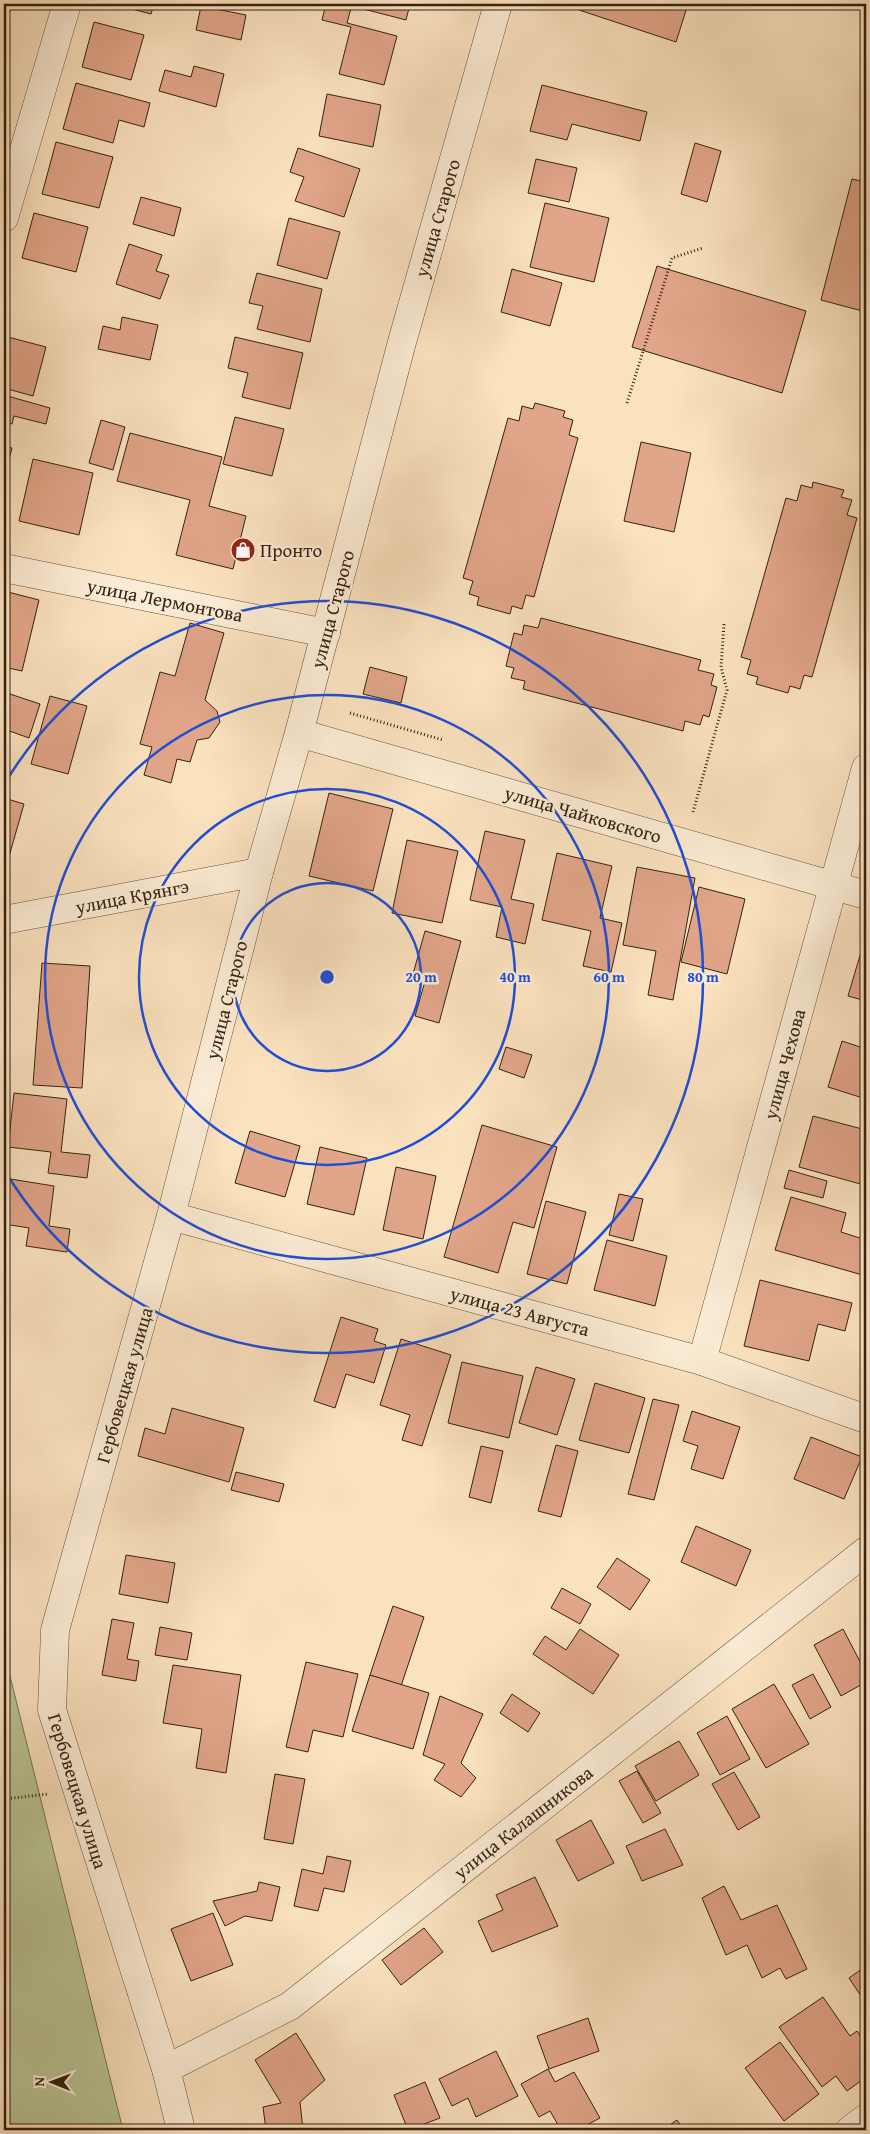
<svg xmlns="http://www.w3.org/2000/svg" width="870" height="2134" font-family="'Gentium Book Plus',serif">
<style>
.green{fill:#bac496;stroke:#777354}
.building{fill:#e1a589;stroke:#342212}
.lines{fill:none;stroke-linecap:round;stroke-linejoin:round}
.minor-casing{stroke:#66523d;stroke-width:29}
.path{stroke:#342212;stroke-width:3;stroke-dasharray:1 2.5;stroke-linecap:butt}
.minor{stroke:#fcecd5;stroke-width:28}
.ring{fill:none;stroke:#1d4ed8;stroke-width:2.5}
.labels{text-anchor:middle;stroke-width:5;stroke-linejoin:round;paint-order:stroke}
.street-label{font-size:19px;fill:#342212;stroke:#fcecd5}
.poi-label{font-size:19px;fill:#342212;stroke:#fcecd5;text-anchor:start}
.centre{fill:#1d4ed8;stroke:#fcecd5;stroke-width:2.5}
.ring-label{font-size:15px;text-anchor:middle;font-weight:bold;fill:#1d4ed8;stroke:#fcecd5;stroke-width:5;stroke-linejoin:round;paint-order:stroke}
</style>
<rect width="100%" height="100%" fill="#fbe2bf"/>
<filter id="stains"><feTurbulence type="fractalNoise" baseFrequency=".004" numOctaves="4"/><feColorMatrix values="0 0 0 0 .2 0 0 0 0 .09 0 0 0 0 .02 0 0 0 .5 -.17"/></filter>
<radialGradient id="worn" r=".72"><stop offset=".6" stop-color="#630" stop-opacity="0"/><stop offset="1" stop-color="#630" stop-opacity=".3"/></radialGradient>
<path class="green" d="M4,1652L123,2130H4Z"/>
<g class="building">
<path d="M113,4H154L151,14Z"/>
<path d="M326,4L351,8L347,23L397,36L384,85L339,74L351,27L322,20Z"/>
<path d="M352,4H410L406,20L352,6Z"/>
<path d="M581,4H688L676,42L579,10Z"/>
<path d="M201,6L246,15L241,40L196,30Z"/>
<path d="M94,22L144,35L131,80L82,67Z"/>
<path d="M194,66L224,74L216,107L159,91L165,70L191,77Z"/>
<path d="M76,83L150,103L144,127L119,120L113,143L63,129Z"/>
<path d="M542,85L647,112L640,141L572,124L567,140L530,131Z"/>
<path d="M327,94L381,105L373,147L319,136Z"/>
<path d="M56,142L113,157L99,208L42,194Z"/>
<path d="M695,143L721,151L707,202L681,194Z"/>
<path d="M298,148L360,169L344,217L295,201L304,177L290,172Z"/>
<path d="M536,159L577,168L569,202L528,193Z"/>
<path d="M852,179L866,182V312L821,300Z"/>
<path d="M141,197L181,208L174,236L133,224Z"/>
<path d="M545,203L609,218L594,282L530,267Z"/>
<path d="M34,213L88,227L76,272L22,258Z"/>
<path d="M289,218L340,232L327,279L277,265Z"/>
<path d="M129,244L162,255L156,271L169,275L160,299L116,284Z"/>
<path d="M657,266L806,311L782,393L632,347Z"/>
<path d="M512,269L562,283L550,326L501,312Z"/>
<path d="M257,273L322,289L310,342L257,329L263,306L249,303Z"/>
<path d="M122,317L158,325L150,360L98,349L103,326L120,330Z"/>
<path d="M4,336L46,347L33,396L4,388Z"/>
<path d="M235,337L303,353L290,409L242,397L248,373L228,368Z"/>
<path d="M4,395L50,408L46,424L14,416L12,424L4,422Z"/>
<path d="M535,403L565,411L563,417L573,420L569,435L578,438L534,597L526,595L522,609L512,606L510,614L477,605L479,597L469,594L473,581L463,578L508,418L519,421L522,406L533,409Z"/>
<path d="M235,417L284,429L272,476L223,464Z"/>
<path d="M101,420L125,427L113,470L89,463Z"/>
<path d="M130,433L222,457L209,506L246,516L233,569L176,555L190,500L117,481Z"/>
<path d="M641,442L691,453L674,532L624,521Z"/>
<path d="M4,446L12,448L4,478Z"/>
<path d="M33,459L93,473L79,535L19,521Z"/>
<path d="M813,482L844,490L841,497L852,500L847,515L857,518L812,677L804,675L800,689L790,686L788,693L756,684L758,677L747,674L751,660L741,657L786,498L797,501L801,485L812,488Z"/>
<path d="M4,591L39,600L22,671L4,667Z"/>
<path d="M541,618L701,660L698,670L714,674L711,685L717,687L709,717L703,715L700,725L685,721L683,731L523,689L525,681L511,678L514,668L506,666L514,633L522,635L524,625L538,628Z"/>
<path d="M190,623L224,633L205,700L217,711L220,722L209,738L197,740L190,762L177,759L171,783L144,775L152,747L140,744L160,672L175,676Z"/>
<path d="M370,667L407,677L401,703L363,694Z"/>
<path d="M4,692L40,704L29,738L4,729Z"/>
<path d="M50,696L87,706L68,774L31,764Z"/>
<path d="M329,793L393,809L373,891L309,876Z"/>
<path d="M4,798L24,804L8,860L4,858Z"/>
<path d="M485,831L525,840L511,899L534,904L525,944L496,937L502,907L470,900Z"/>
<path d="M407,840L458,851L442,923L392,913Z"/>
<path d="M557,853L612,866L600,918L622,923L611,972L583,966L591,931L542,920Z"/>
<path d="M637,867L695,878L673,1000L648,995L656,951L623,945Z"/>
<path d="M699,887L745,899L727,974L681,962Z"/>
<path d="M425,931L461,941L439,1023L415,1016L426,978L413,974Z"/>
<path d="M866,935V1001L848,996Z"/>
<path d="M42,963L90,966L82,1088L33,1085Z"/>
<path d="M842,1041L866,1049V1099L828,1087Z"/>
<path d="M506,1047L532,1055L524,1078L499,1069Z"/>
<path d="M14,1093L67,1099L61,1152L90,1155L87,1178L48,1173L51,1152L8,1147Z"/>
<path d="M813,1116L866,1130V1177L864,1185L799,1167Z"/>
<path d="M482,1125L557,1147L534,1228L513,1222L498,1273L444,1257Z"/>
<path d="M250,1131L300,1146L285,1197L235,1183Z"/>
<path d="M320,1147L367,1158L354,1215L307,1204Z"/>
<path d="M396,1167L436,1176L423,1239L383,1230Z"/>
<path d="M789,1170L827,1181L823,1198L784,1188Z"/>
<path d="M4,1178L54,1186L49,1226L70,1229L67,1252L26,1246L29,1228L4,1224Z"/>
<path d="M619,1194L643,1199L633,1241L609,1235Z"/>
<path d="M791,1197L846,1213L841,1232L866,1240V1276L775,1250Z"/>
<path d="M546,1201L586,1212L567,1284L527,1274Z"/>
<path d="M607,1240L667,1256L655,1306L594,1290Z"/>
<path d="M760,1280L852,1303L845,1331L818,1324L809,1361L744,1346Z"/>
<path d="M341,1317L378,1329L374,1341L386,1345L374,1383L346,1374L335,1408L314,1401Z"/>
<path d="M401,1339L451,1355L422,1446L402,1440L410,1415L380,1405Z"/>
<path d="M462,1362L523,1376L509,1438L448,1423Z"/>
<path d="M536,1367L575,1379L557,1435L519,1423Z"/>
<path d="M595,1383L645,1398L629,1453L579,1440Z"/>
<path d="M653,1399L679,1405L654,1500L628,1494Z"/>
<path d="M172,1408L244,1428L229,1482L138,1456L145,1428L165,1434Z"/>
<path d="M692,1411L740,1427L723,1479L691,1469L698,1446L683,1441Z"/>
<path d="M811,1437L862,1457L844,1499L794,1479Z"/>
<path d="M556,1445L578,1451L561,1517L538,1511Z"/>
<path d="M481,1446L503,1451L491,1503L469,1497Z"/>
<path d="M236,1472L284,1484L279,1502L231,1490Z"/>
<path d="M696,1526L751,1550L736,1586L681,1562Z"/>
<path d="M126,1555L175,1563L168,1603L119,1594Z"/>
<path d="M617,1558L650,1580L630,1610L597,1587Z"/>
<path d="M562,1588L591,1604L580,1624L551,1608Z"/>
<path d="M393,1606L424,1617L401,1686L370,1675Z"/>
<path d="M112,1619L134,1623L127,1659L139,1661L136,1681L102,1675Z"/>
<path d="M160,1627L192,1633L187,1660L155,1655Z"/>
<path d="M580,1629L619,1655L593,1694L533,1654L545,1636L566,1650Z"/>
<path d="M843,1629L866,1673V1682L841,1696L814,1645Z"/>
<path d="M306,1662L358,1674L343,1737L313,1730L308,1752L286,1747Z"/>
<path d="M173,1665L241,1675L226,1773L196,1768L202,1729L163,1723Z"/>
<path d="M813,1674L831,1707L810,1719L792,1685Z"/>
<path d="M370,1675L429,1693L413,1749L352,1731Z"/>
<path d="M774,1684L809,1744L766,1768L732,1709Z"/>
<path d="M512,1694L540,1713L528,1732L500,1713Z"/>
<path d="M440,1696L483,1714L461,1763L476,1778L461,1797L434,1780L445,1764L423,1755Z"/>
<path d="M727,1716L750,1759L720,1775L697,1733Z"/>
<path d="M679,1741L699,1775L656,1801L635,1766Z"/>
<path d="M637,1771L661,1813L643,1823L619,1781Z"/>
<path d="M734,1772L760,1817L738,1830L712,1784Z"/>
<path d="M275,1774L305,1779L293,1844L264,1839Z"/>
<path d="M591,1820L614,1863L578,1881L556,1840Z"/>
<path d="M665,1829L683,1865L642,1881L626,1846Z"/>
<path d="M327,1856L351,1861L344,1892L324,1888L318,1911L294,1906L302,1869L323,1874Z"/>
<path d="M535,1877L558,1926L492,1952L478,1921L503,1910L496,1895Z"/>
<path d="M259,1882L280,1887L272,1921L245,1916L225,1926L213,1901L257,1891Z"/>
<path d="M724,1886L741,1920L777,1905L807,1969L786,1979L780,1968L762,1978L747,1945L726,1955L702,1898Z"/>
<path d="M213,1913L233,1965L191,1981L171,1929Z"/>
<path d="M424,1928L443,1952L401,1985L382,1960Z"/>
<path d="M866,1966V1997L863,1999L849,1978Z"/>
<path d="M823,1997L850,2036L857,2031L866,2044V2077L847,2091L836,2076L822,2087L779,2027Z"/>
<path d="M588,2018L599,2051L549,2069L537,2036Z"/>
<path d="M296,2033L325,2080L300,2102L303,2130H266L263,2107L281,2103L255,2060Z"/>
<path d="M780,2042L819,2094L784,2121L745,2068Z"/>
<path d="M496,2051L518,2096L476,2117L468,2098L452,2106L439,2079Z"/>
<path d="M548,2069L555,2082L574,2072L600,2118L577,2130H561L550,2111L539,2117L521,2084Z"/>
<path d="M425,2082L440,2118L408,2130L394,2095Z"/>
<path d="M677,2120L684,2130H662Z"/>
</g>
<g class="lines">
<defs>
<g id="minor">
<path d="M4,218L67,4"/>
<path d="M4,568L326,633"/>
<path d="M299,733L866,895"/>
<path d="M4,920L259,872"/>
<path d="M171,1216L702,1361L866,1419"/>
<path d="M702,1361L866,768"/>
<path d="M166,2069L290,2006L866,1551"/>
<path d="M181,2130L166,2069L52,1710L55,1630L171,1216L259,872L299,733L402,342L498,4"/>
<path d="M850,2130L866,2118"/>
</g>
</defs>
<use href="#minor" class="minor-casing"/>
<g class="path">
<path d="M627,403L672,258L703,248"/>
<path d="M350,713L443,740"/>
<path d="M693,812L727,690L721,667L724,624"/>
<path d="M4,1799L48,1794"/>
</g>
<use href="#minor" class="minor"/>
</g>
<g class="ring">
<circle cx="327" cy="977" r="94"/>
<circle cx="327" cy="977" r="188"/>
<circle cx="327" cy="977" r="282"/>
<path d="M5 783A376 376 0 1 1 5 1171"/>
</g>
<defs>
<symbol id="shop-disc" viewBox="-11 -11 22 22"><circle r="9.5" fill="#8f2418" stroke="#fcecd5"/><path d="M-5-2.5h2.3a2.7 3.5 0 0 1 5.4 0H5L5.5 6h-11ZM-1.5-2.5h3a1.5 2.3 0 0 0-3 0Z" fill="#fff"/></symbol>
</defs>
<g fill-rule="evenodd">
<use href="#shop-disc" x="229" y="536" width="28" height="28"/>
</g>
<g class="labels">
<g class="street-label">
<text transform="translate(437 218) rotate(-74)" y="7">улица Старого</text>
<text transform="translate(165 600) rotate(11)" y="7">улица Лермонтова</text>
<text transform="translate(332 609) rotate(-75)" y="7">улица Старого</text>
<text transform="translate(583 814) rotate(16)" y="7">улица Чайковского</text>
<text transform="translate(132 896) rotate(-11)" y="7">улица Крянгэ</text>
<text transform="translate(226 1000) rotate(-76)" y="7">улица Старого</text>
<text transform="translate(784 1064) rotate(-75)" y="7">улица Чехова</text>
<text transform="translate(520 1311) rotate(15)" y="7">улица 23 Августа</text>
<text transform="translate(124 1385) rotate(-74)" y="7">Гербовецкая улица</text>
<text transform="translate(78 1791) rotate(73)" y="7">Гербовецкая улица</text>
<text transform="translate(523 1822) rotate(-38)" y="7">улица Калашникова</text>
</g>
<g class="poi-label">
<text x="260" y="557">Пронто</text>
</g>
</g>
<circle cx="327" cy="977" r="8" class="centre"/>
<g class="ring-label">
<text x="421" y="982">20 m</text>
<text x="515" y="982">40 m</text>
<text x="609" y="982">60 m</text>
<text x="703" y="982">80 m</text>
</g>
<rect width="870" height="2134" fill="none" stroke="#fbe2bf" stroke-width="20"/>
<rect x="5" y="5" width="860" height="2124" fill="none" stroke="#342212" stroke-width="2.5"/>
<rect x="10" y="10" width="850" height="2114" fill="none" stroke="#342212"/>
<g transform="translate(52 2082) rotate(271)" stroke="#fcecd5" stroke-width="4" paint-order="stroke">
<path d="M0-4L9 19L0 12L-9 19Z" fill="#342212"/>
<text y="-8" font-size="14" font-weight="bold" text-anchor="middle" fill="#342212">N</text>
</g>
<rect width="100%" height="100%" filter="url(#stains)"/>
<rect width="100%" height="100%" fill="url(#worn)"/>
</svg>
